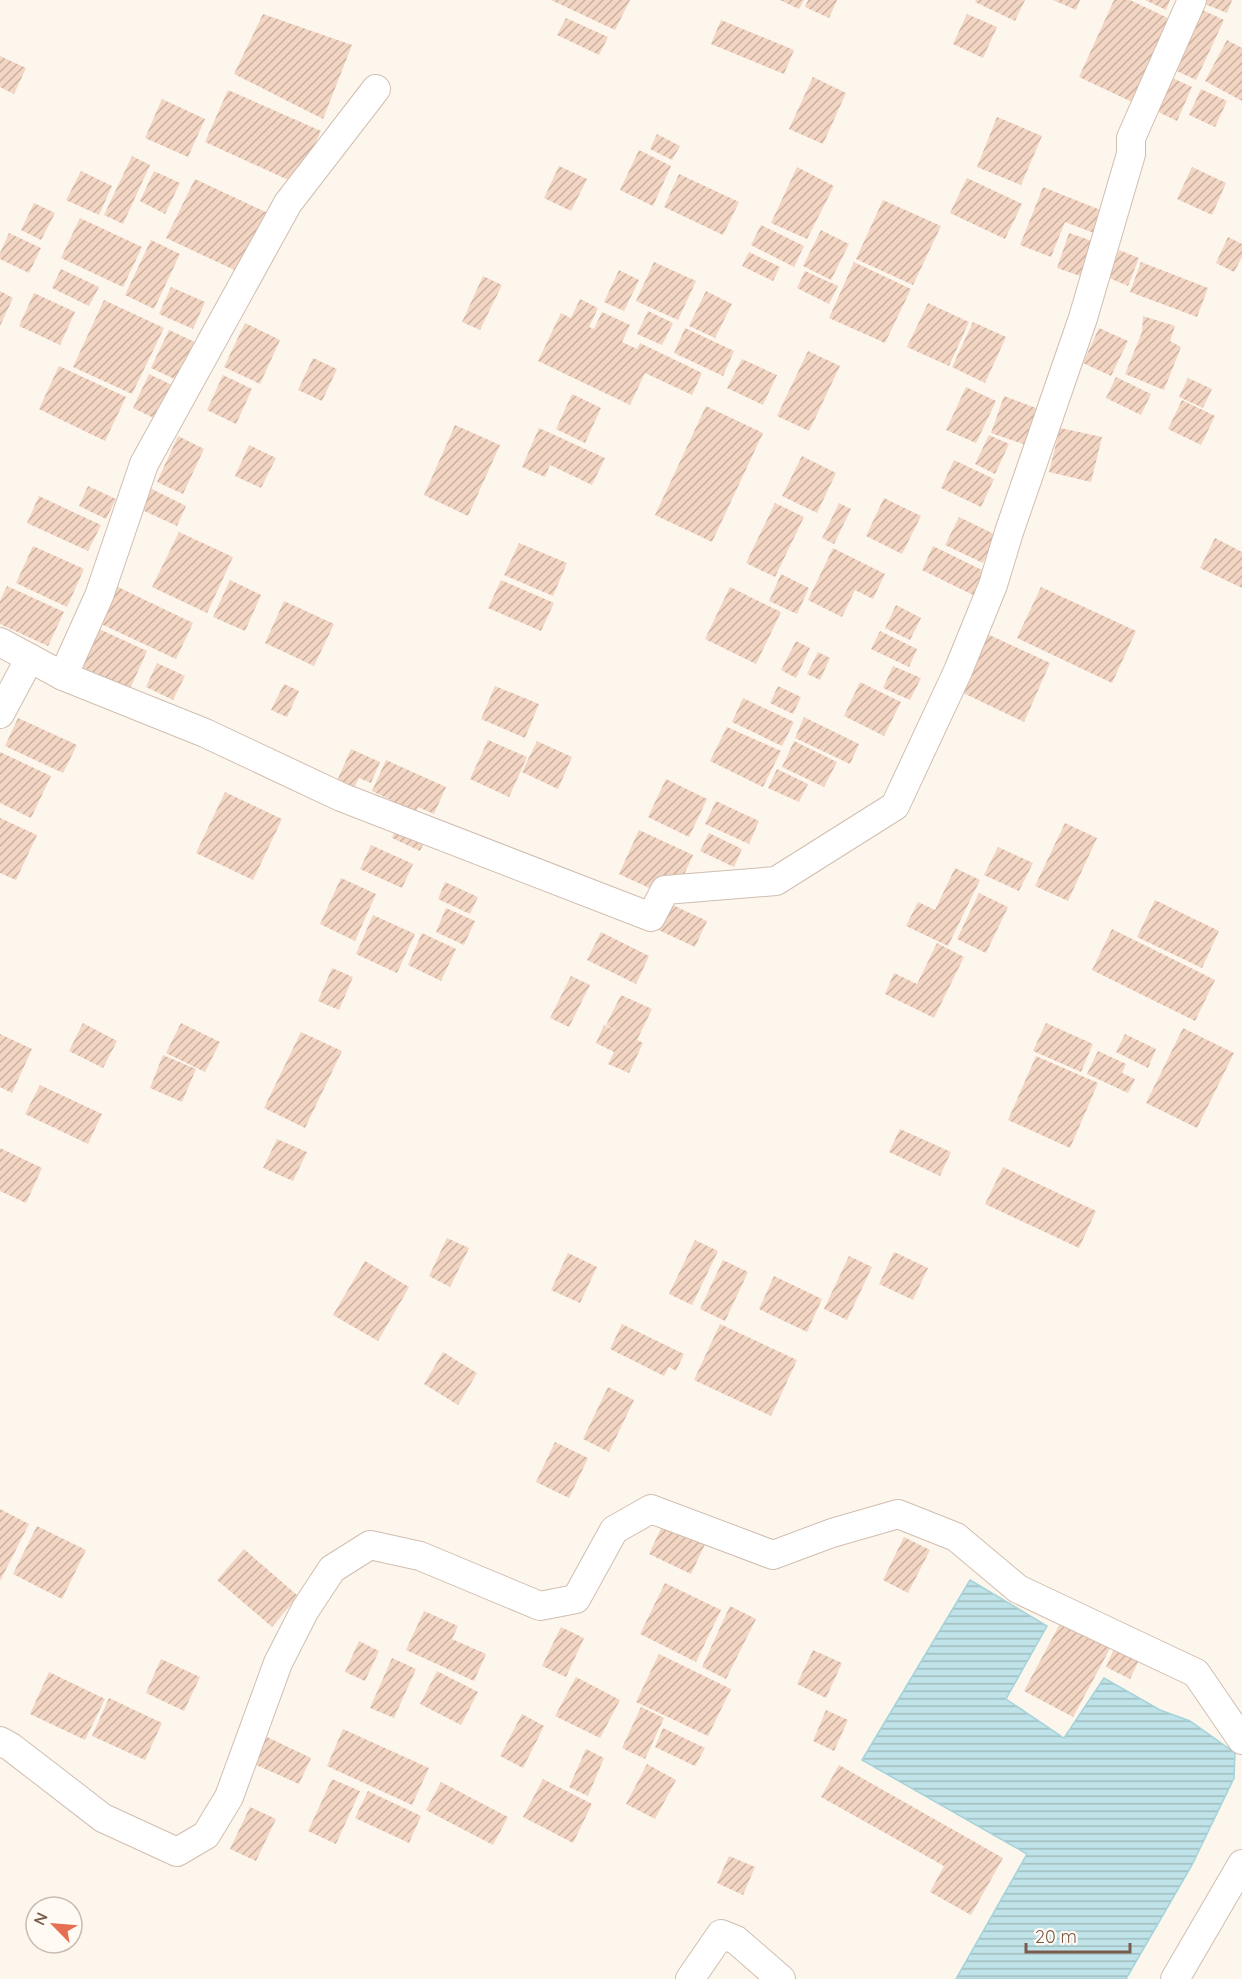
<svg xmlns="http://www.w3.org/2000/svg" width="1242" height="1979" font-family="Quicksand,sans-serif">
<style>
.water{fill:url(#water-rules);stroke:#a5d3da;stroke-width:1.5}
.building{fill:url(#building-hatch)}
.lines{fill:none;stroke-linecap:round;stroke-linejoin:round}
.street-casing{stroke:#d1beb0;stroke-width:30}
.street{stroke:#fff;stroke-width:28}
</style>
<defs>
<pattern id="water-rules" width="6" height="5" patternUnits="userSpaceOnUse" patternTransform="scale(1.5)"><rect width="6" height="5" fill="#bfe3e8"/><path d="M0 2.5h6" fill="none" stroke="#a0bbbe"/></pattern>
<pattern id="building-hatch" width="6" height="6" patternUnits="userSpaceOnUse" patternTransform="scale(1.5)"><rect width="6" height="6" fill="#f3d5c3"/><path d="M-1 1l2-2M0 6l6-6M5 7l2-2" fill="none" stroke="#cab0a1"/></pattern>
</defs>
<rect width="100%" height="100%" fill="#fdf6ec"/>
<path class="water" d="M970,1580L1047,1626L1006,1699L1064,1738L1104,1678L1160,1710L1190,1721L1235,1753L1234,1778L1192,1865L1126,1979H956L1027,1854L862,1760Z"/>
<g class="building">
<path d="M551,0H630L615,30Z"/>
<path d="M780,0H804L799,9Z"/>
<path d="M808,0H837L829,18L805,7Z"/>
<path d="M976,0H1025L1015,21L975,2Z"/>
<path d="M1053,0H1080L1076,10Z"/>
<path d="M1114,0H1130L1170,19L1132,102L1079,77Z"/>
<path d="M1145,0H1170L1166,10Z"/>
<path d="M1203,0H1232L1227,13L1202,3Z"/>
<path d="M1194,6L1224,20L1196,80L1166,66Z"/>
<path d="M263,14L352,45L323,119L234,74Z"/>
<path d="M967,14L997,27L983,58L953,44Z"/>
<path d="M566,18L608,37L599,55L557,35Z"/>
<path d="M721,20L794,50L784,74L711,44Z"/>
<path d="M1227,40L1242,48V101L1205,81Z"/>
<path d="M0,56L26,68L14,94L0,87Z"/>
<path d="M1164,74L1192,87L1177,121L1148,107Z"/>
<path d="M813,77L846,93L823,144L789,129Z"/>
<path d="M1201,89L1227,101L1215,127L1189,115Z"/>
<path d="M228,90L321,131L297,184L205,142Z"/>
<path d="M162,99L205,119L188,157L145,138Z"/>
<path d="M997,117L1042,136L1021,185L977,167Z"/>
<path d="M657,134L680,146L672,160L650,149Z"/>
<path d="M639,150L671,166L653,206L620,190Z"/>
<path d="M132,156L150,165L123,224L104,215Z"/>
<path d="M559,166L587,179L571,211L544,198Z"/>
<path d="M797,167L834,186L807,239L771,223Z"/>
<path d="M1192,167L1226,183L1212,215L1177,199Z"/>
<path d="M81,171L112,186L99,215L66,200Z"/>
<path d="M154,171L180,183L165,214L140,201Z"/>
<path d="M679,174L739,202L723,235L664,207Z"/>
<path d="M967,178L1022,204L1005,239L950,213Z"/>
<path d="M195,179L270,214L243,274L166,238Z"/>
<path d="M1043,187L1108,213L1099,235L1065,222L1051,257L1020,245Z"/>
<path d="M883,200L941,226L913,285L856,259Z"/>
<path d="M34,203L55,213L41,240L21,230Z"/>
<path d="M80,218L142,247L123,287L61,258Z"/>
<path d="M761,225L804,246L794,267L751,245Z"/>
<path d="M821,230L849,244L831,280L803,266Z"/>
<path d="M9,233L41,248L29,273L0,259V253Z"/>
<path d="M1069,233L1098,243L1086,278L1057,268Z"/>
<path d="M1228,237L1242,244V257L1234,272L1216,263Z"/>
<path d="M151,240L180,254L154,309L125,295Z"/>
<path d="M1119,250L1139,258L1128,286L1109,278Z"/>
<path d="M749,252L780,267L773,281L742,266Z"/>
<path d="M654,262L696,281L678,320L636,301Z"/>
<path d="M854,262L911,289L885,343L829,318Z"/>
<path d="M1141,262L1208,288L1197,317L1130,292Z"/>
<path d="M61,269L99,287L89,306L52,288Z"/>
<path d="M619,270L639,280L624,311L604,302Z"/>
<path d="M805,271L838,286L829,304L797,288Z"/>
<path d="M483,276L502,285L480,330L462,322Z"/>
<path d="M171,287L205,302L193,329L159,314Z"/>
<path d="M0,291L13,298L0,326Z"/>
<path d="M706,291L732,304L715,338L689,326Z"/>
<path d="M34,293L75,312L60,345L19,326Z"/>
<path d="M580,299L598,308L589,327L594,329L602,312L630,325L622,342L637,349L640,343L702,373L692,395L645,373L630,405L538,361L561,313L571,318Z"/>
<path d="M104,300L164,328L132,394L73,367Z"/>
<path d="M928,303L969,322L949,366L907,347Z"/>
<path d="M648,311L673,323L662,345L637,334Z"/>
<path d="M1143,316L1175,326L1170,341L1181,347L1164,390L1125,374L1142,332Z"/>
<path d="M973,322L1006,337L985,383L952,367Z"/>
<path d="M245,323L280,340L260,384L224,367Z"/>
<path d="M685,328L734,351L723,376L674,353Z"/>
<path d="M1099,328L1128,341L1111,376L1083,363Z"/>
<path d="M169,330L199,344L181,382L151,368Z"/>
<path d="M808,351L840,366L809,431L777,416Z"/>
<path d="M313,358L337,369L322,401L298,390Z"/>
<path d="M742,359L777,375L763,405L727,388Z"/>
<path d="M59,366L126,397L105,441L39,409Z"/>
<path d="M149,374L176,387L160,421L133,408Z"/>
<path d="M223,375L252,389L236,424L207,410Z"/>
<path d="M1116,377L1151,394L1141,415L1106,398Z"/>
<path d="M1188,378L1212,389L1203,408L1179,397Z"/>
<path d="M966,387L996,401L976,443L946,430Z"/>
<path d="M572,394L601,408L585,443L556,429Z"/>
<path d="M1004,396L1041,410L1029,446L991,433Z"/>
<path d="M1182,400L1215,416L1201,445L1168,429Z"/>
<path d="M706,406L763,433L712,542L655,515Z"/>
<path d="M455,425L500,445L468,516L424,495Z"/>
<path d="M539,428L605,458L592,485L550,465L545,477L522,467Z"/>
<path d="M1060,428L1102,437L1091,482L1049,472Z"/>
<path d="M989,435L1009,444L995,474L975,464Z"/>
<path d="M178,436L204,449L183,494L157,482Z"/>
<path d="M249,445L276,458L261,488L235,476Z"/>
<path d="M802,456L836,473L817,513L782,496Z"/>
<path d="M954,460L994,479L981,507L941,488Z"/>
<path d="M88,486L116,499L106,519L79,506Z"/>
<path d="M150,488L186,506L177,526L140,509Z"/>
<path d="M39,496L101,525L88,551L27,523Z"/>
<path d="M884,498L921,516L902,554L866,536Z"/>
<path d="M775,503L804,517L775,577L746,563Z"/>
<path d="M839,503L851,509L834,544L822,538Z"/>
<path d="M959,517L996,535L983,563L945,545Z"/>
<path d="M179,532L233,557L207,613L152,587Z"/>
<path d="M1215,538L1242,552V588L1200,568Z"/>
<path d="M519,543L567,563L553,596L504,575Z"/>
<path d="M33,546L84,569L67,607L16,583Z"/>
<path d="M933,546L986,572L975,596L922,570Z"/>
<path d="M833,548L885,574L873,599L855,590L842,617L808,600Z"/>
<path d="M781,574L809,588L797,614L769,601Z"/>
<path d="M230,580L261,595L245,631L213,617Z"/>
<path d="M501,580L554,603L541,631L488,608Z"/>
<path d="M7,586L64,612L48,646L0,624V601Z"/>
<path d="M116,586L193,623L176,659L99,623Z"/>
<path d="M730,587L781,612L756,664L705,639Z"/>
<path d="M1041,587L1136,631L1112,683L1017,638Z"/>
<path d="M284,601L334,624L314,666L265,643Z"/>
<path d="M896,605L921,618L910,640L885,628Z"/>
<path d="M97,628L147,651L130,689L79,666Z"/>
<path d="M880,631L917,649L909,667L871,649Z"/>
<path d="M983,632L1050,663L1024,722L957,690Z"/>
<path d="M796,641L810,648L796,678L781,670Z"/>
<path d="M818,652L830,658L820,680L807,674Z"/>
<path d="M157,663L185,676L173,700L146,687Z"/>
<path d="M893,666L921,678L910,700L883,688Z"/>
<path d="M860,682L901,702L884,736L844,716Z"/>
<path d="M284,684L299,691L287,717L271,710Z"/>
<path d="M495,686L539,704L525,738L481,719Z"/>
<path d="M778,686L801,697L793,714L770,703Z"/>
<path d="M743,698L794,722L782,746L732,722Z"/>
<path d="M804,717L859,744L850,764L795,738Z"/>
<path d="M18,718L77,745L63,773L5,746Z"/>
<path d="M727,727L781,751L763,787L710,761Z"/>
<path d="M488,740L527,757L509,797L470,779Z"/>
<path d="M537,741L572,757L558,789L522,772Z"/>
<path d="M794,741L837,762L824,787L782,767Z"/>
<path d="M351,749L380,762L371,783L359,778L354,788L337,781Z"/>
<path d="M0,752L51,776L31,818L0,803Z"/>
<path d="M386,760L446,787L434,814L418,807L414,817L391,806L393,801L372,791Z"/>
<path d="M777,769L808,784L799,802L768,788Z"/>
<path d="M666,779L707,799L689,837L648,817Z"/>
<path d="M225,792L282,819L253,880L196,853Z"/>
<path d="M716,801L759,821L749,844L705,824Z"/>
<path d="M401,817L430,830L420,851L392,838Z"/>
<path d="M0,818L37,835L16,880L0,873Z"/>
<path d="M1065,823L1097,838L1068,901L1035,886Z"/>
<path d="M639,830L693,855L673,899L619,874Z"/>
<path d="M709,833L742,849L734,867L700,851Z"/>
<path d="M371,845L413,864L402,888L360,869Z"/>
<path d="M998,847L1033,863L1019,891L984,875Z"/>
<path d="M955,868L980,880L948,946L906,926L918,902L935,910Z"/>
<path d="M341,878L376,894L355,941L320,924Z"/>
<path d="M445,882L478,897L470,914L438,899Z"/>
<path d="M979,893L1008,907L986,953L957,939Z"/>
<path d="M1155,900L1219,931L1202,968L1137,937Z"/>
<path d="M664,901L707,921L695,947L652,927Z"/>
<path d="M446,908L475,921L464,945L436,932Z"/>
<path d="M373,915L415,934L397,973L356,954Z"/>
<path d="M1112,929L1215,980L1195,1021L1092,970Z"/>
<path d="M601,932L649,956L636,984L587,960Z"/>
<path d="M422,933L456,949L441,981L408,965Z"/>
<path d="M937,943L964,957L934,1018L885,994L894,973L917,984Z"/>
<path d="M332,968L353,977L339,1010L318,1001Z"/>
<path d="M571,976L590,985L569,1027L550,1018Z"/>
<path d="M621,995L652,1009L637,1040L643,1043L629,1073L608,1064L614,1052L596,1043L604,1025L622,1034L606,1025Z"/>
<path d="M83,1023L117,1041L103,1068L69,1051Z"/>
<path d="M181,1023L220,1042L205,1072L166,1053Z"/>
<path d="M1046,1023L1093,1044L1081,1072L1033,1051Z"/>
<path d="M1183,1028L1234,1053L1197,1128L1146,1103Z"/>
<path d="M301,1032L342,1051L305,1128L264,1108Z"/>
<path d="M0,1034L32,1049L12,1093L0,1087Z"/>
<path d="M1125,1034L1156,1049L1148,1068L1116,1052Z"/>
<path d="M1098,1051L1126,1064L1122,1073L1135,1079L1128,1093L1087,1074Z"/>
<path d="M163,1055L196,1069L182,1102L150,1088Z"/>
<path d="M1036,1056L1098,1083L1070,1148L1008,1120Z"/>
<path d="M40,1085L102,1114L88,1144L25,1114Z"/>
<path d="M900,1129L951,1152L940,1176L889,1152Z"/>
<path d="M277,1139L307,1152L293,1181L263,1168Z"/>
<path d="M0,1148L42,1168L26,1203L0,1191Z"/>
<path d="M1003,1167L1096,1211L1079,1248L985,1204Z"/>
<path d="M447,1238L469,1248L450,1287L429,1276Z"/>
<path d="M695,1240L718,1251L692,1305L669,1294Z"/>
<path d="M894,1252L928,1268L913,1300L879,1284Z"/>
<path d="M568,1253L597,1267L580,1303L551,1290Z"/>
<path d="M849,1256L872,1267L847,1320L824,1309Z"/>
<path d="M723,1260L748,1272L725,1321L700,1309Z"/>
<path d="M365,1261L409,1287L378,1341L333,1315Z"/>
<path d="M774,1276L822,1299L807,1332L759,1309Z"/>
<path d="M622,1324L684,1354L676,1371L669,1367L664,1376L610,1349Z"/>
<path d="M720,1324L797,1360L771,1416L694,1380Z"/>
<path d="M443,1352L477,1373L458,1405L424,1384Z"/>
<path d="M608,1387L634,1400L609,1452L583,1439Z"/>
<path d="M555,1442L588,1458L569,1498L536,1482Z"/>
<path d="M0,1509L29,1524L0,1581Z"/>
<path d="M665,1520L707,1540L691,1574L649,1554Z"/>
<path d="M37,1526L86,1550L62,1599L13,1574Z"/>
<path d="M904,1537L930,1550L908,1593L883,1580Z"/>
<path d="M244,1549L298,1596L272,1627L217,1580Z"/>
<path d="M665,1583L721,1610L696,1662L640,1634Z"/>
<path d="M730,1606L756,1619L726,1679L702,1667Z"/>
<path d="M424,1611L458,1626L452,1639L486,1654L474,1681L406,1650Z"/>
<path d="M1064,1616L1113,1643L1073,1717L1024,1691Z"/>
<path d="M561,1627L584,1638L566,1677L542,1666Z"/>
<path d="M359,1641L379,1651L365,1681L345,1672Z"/>
<path d="M1116,1644L1141,1656L1130,1679L1106,1667Z"/>
<path d="M813,1650L842,1663L826,1698L797,1684Z"/>
<path d="M659,1654L731,1689L708,1736L636,1702Z"/>
<path d="M392,1658L416,1669L394,1718L370,1708Z"/>
<path d="M161,1659L200,1677L184,1711L146,1693Z"/>
<path d="M437,1671L478,1692L461,1725L420,1704Z"/>
<path d="M49,1672L105,1699L85,1740L30,1714Z"/>
<path d="M576,1677L620,1700L600,1738L555,1716Z"/>
<path d="M109,1698L162,1723L145,1760L92,1736Z"/>
<path d="M641,1707L664,1718L645,1759L622,1748Z"/>
<path d="M826,1710L848,1720L834,1751L813,1741Z"/>
<path d="M522,1714L544,1726L523,1768L500,1756Z"/>
<path d="M663,1728L705,1748L695,1766L655,1747Z"/>
<path d="M343,1729L429,1768L412,1805L327,1766Z"/>
<path d="M265,1736L311,1758L299,1784L252,1763Z"/>
<path d="M586,1749L604,1758L588,1796L569,1787Z"/>
<path d="M647,1764L676,1780L655,1819L626,1804Z"/>
<path d="M839,1765L1003,1858L971,1915L930,1892L944,1866L821,1797Z"/>
<path d="M332,1779L360,1791L336,1844L308,1831Z"/>
<path d="M543,1779L592,1804L573,1843L523,1817Z"/>
<path d="M441,1782L508,1817L493,1845L426,1810Z"/>
<path d="M368,1791L421,1816L409,1843L355,1818Z"/>
<path d="M250,1807L276,1819L256,1861L230,1849Z"/>
<path d="M729,1856L755,1867L743,1895L717,1883Z"/>
</g>
<g class="lines">
<defs>
<g id="street">
<path d="M0,642L63,676L205,733L341,797L651,917L665,890L776,881L895,806L958,671L993,585L1009,532L1083,318L1131,154V138L1192,0"/>
<path d="M63,676L99,596L144,464L288,203L376,89"/>
<path d="M0,714L30,658"/>
<path d="M0,1741L11,1747L103,1818L177,1852L206,1835L229,1797L278,1663L305,1610L332,1569L370,1545L420,1556L540,1606L576,1599L614,1530L651,1509L773,1555L832,1533L898,1514L956,1537L1018,1589L1196,1673L1242,1740"/>
<path d="M690,1979L721,1934L736,1940L781,1979"/>
<path d="M1175,1979L1242,1864"/>
</g>
</defs>
<use href="#street" class="street-casing"/>
<use href="#street" class="street"/>
</g>
<g transform="translate(54 1925) rotate(295)"><circle r="28" fill="#fffaf3" stroke="#cabbb1" stroke-width="1.5"/>
<path d="M0-4.5L10 22L0 15L-10 22Z" fill="#e76f51"/>
<text y="-9" font-size="16" font-weight="bold" text-anchor="middle" fill="#7a5c4d">N</text>
</g>
<path d="M1026 1943v9h104v-9" fill="none" stroke="#7a5c4d" stroke-width="3"/>
<text x="1035" y="1943" font-size="18" fill="#7a5c4d" stroke="#fffaf3" stroke-width="4.5" paint-order="stroke">20 m</text>
</svg>
